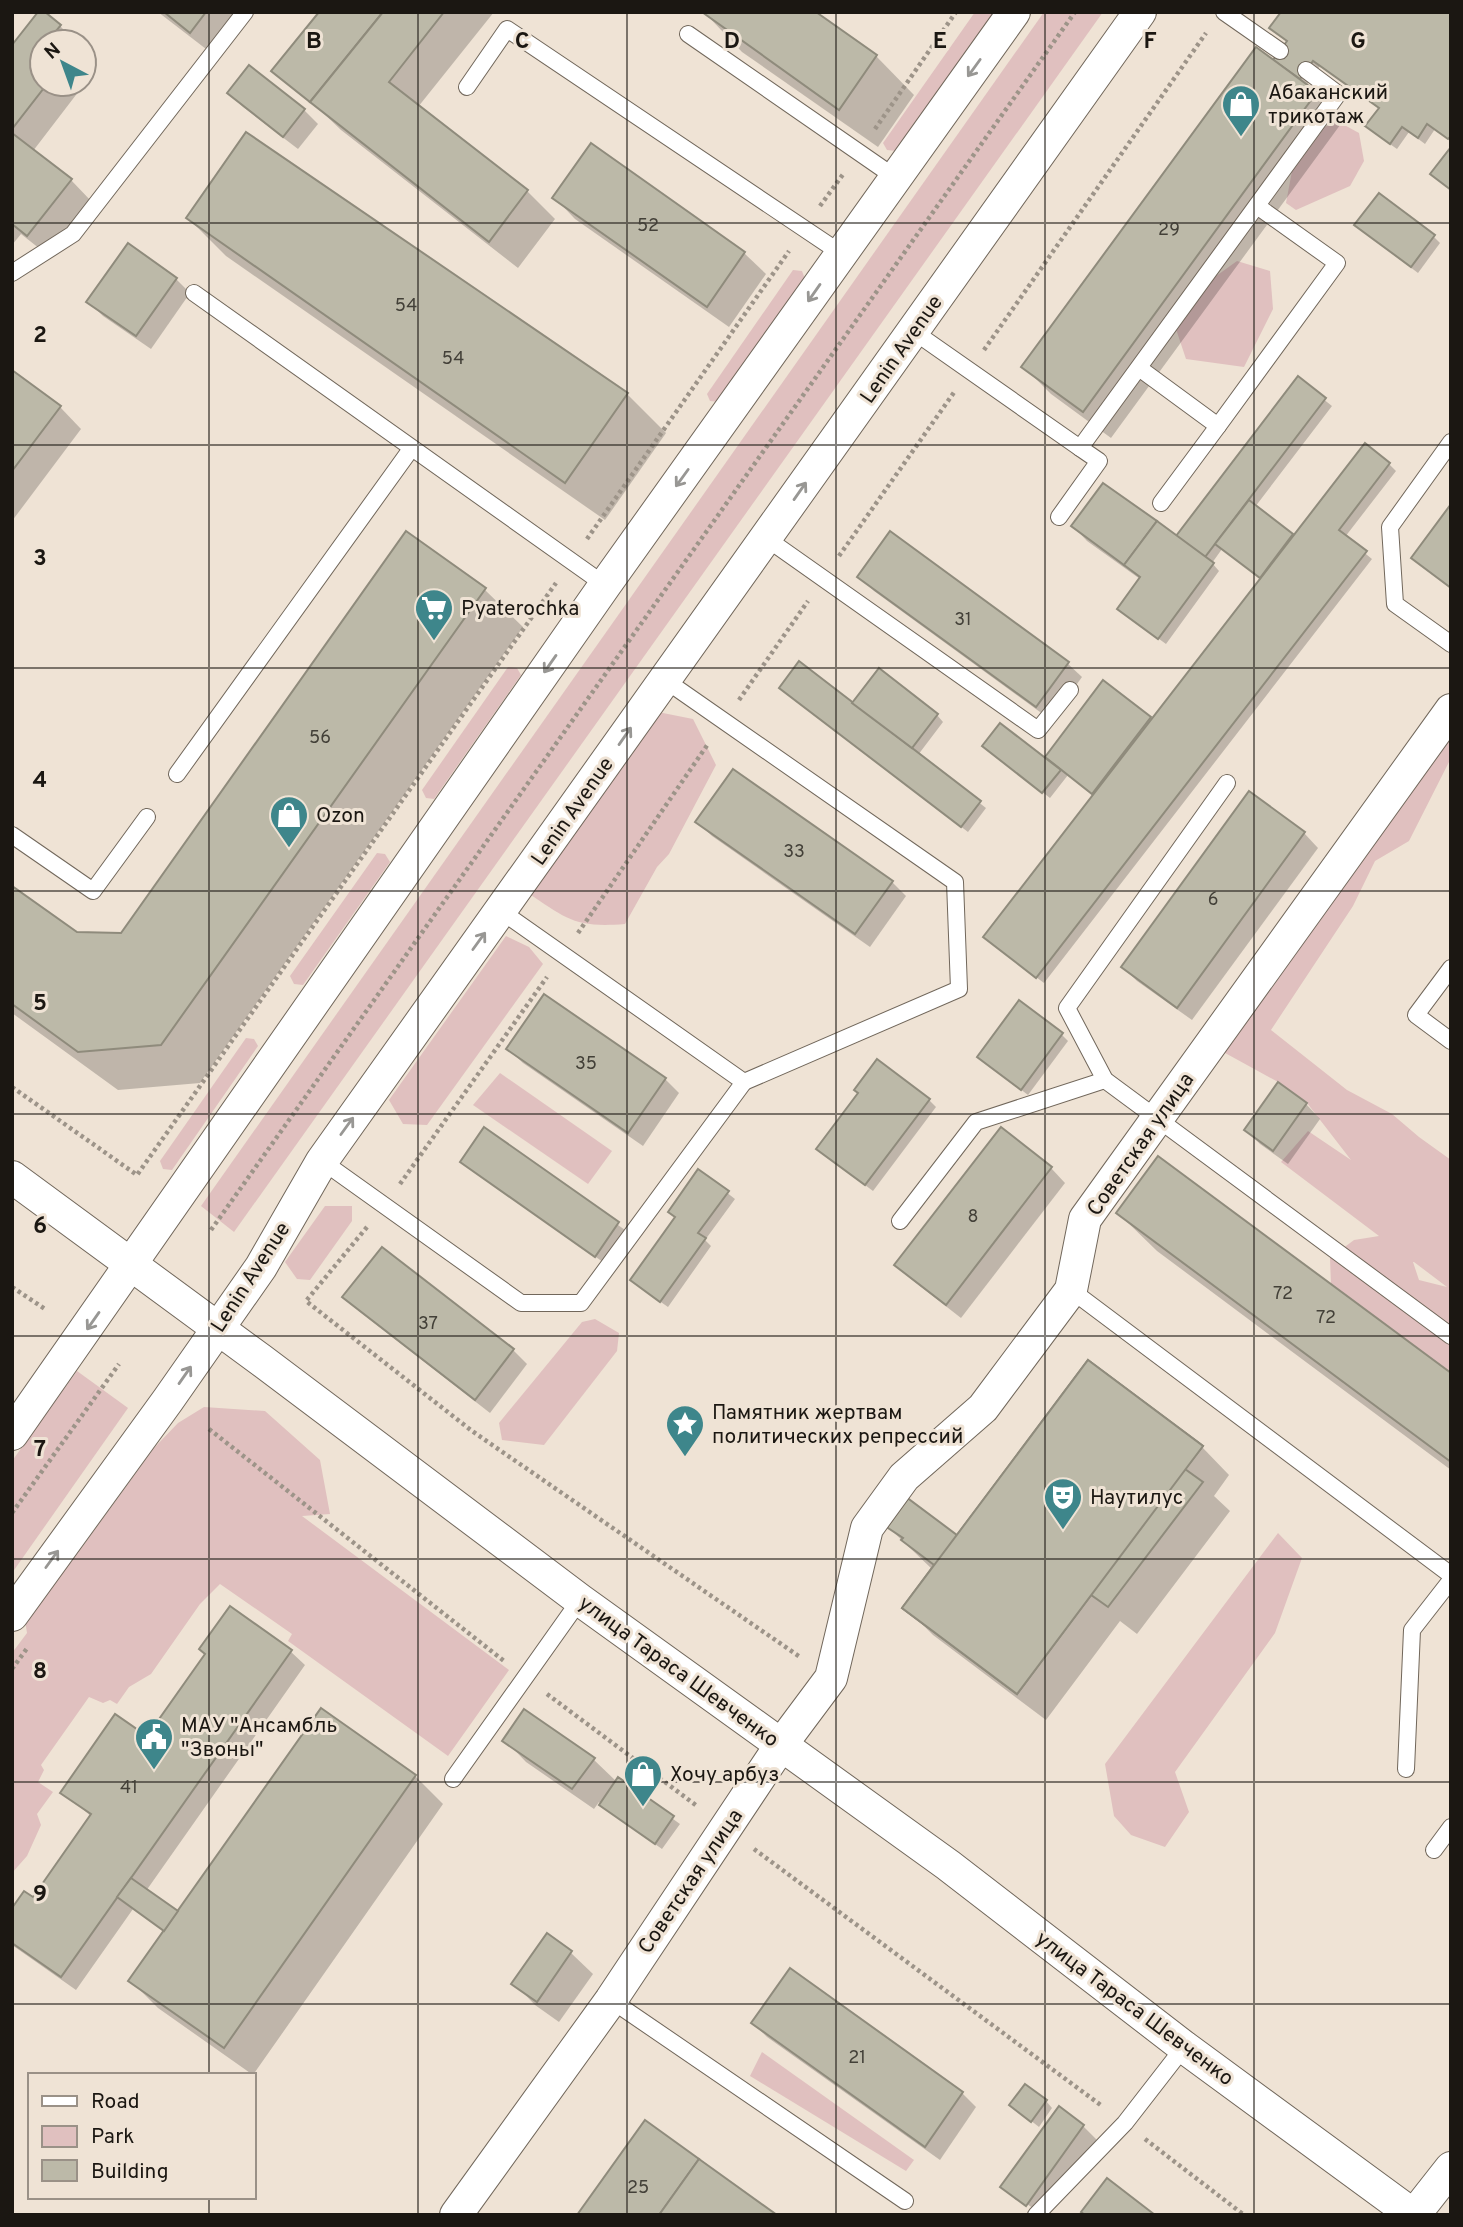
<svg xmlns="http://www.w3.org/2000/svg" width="1463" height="2227" font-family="Overpass,sans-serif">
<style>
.green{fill:#e0c0bf;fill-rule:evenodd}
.shadow{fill:#0003}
.building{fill:#bcb9a8;stroke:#8f8b7c;stroke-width:2}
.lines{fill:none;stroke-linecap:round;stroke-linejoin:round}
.lane-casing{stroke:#71675b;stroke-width:18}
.street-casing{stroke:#71675b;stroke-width:34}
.path{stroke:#9d9489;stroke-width:4.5;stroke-dasharray:3.5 3.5;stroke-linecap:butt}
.lane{stroke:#fff;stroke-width:16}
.street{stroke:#fff;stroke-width:32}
.oneway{stroke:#989794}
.grid{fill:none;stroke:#1b1712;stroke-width:2;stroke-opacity:0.55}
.labels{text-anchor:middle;stroke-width:6;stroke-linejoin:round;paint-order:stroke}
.number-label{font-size:18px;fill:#434038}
.poi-label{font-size:21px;fill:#1b1712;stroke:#efe3d5;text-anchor:start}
.street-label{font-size:21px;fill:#1b1712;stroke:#efe3d5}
.grid-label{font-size:23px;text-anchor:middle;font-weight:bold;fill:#1b1712;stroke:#efe3d5;stroke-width:6;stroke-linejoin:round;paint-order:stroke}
</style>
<rect width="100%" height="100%" fill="#efe3d5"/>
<g class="green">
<path d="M975,12H994L896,151L887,150L883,143Z"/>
<path d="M1044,12H1103L234,1232L201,1206Z"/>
<path d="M1337,121L1359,133L1364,161L1350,186L1296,210L1286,203L1292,171L1325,127Z"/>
<path d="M1237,261L1270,271L1273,309L1244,367L1186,359L1176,329L1212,279Z"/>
<path d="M793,270L802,271L805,279L719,402L710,401L707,394Z"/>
<path d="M508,667L517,668L521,675L434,799L426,798L422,790Z"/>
<path d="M658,712L693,719L716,765L669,854L657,867L625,924C575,928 567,919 528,893Z"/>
<path d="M1451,724V758L1409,841L1375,861L1353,906L1271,1030L1347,1090L1392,1114L1419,1137L1451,1160V1373L1331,1285L1330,1258L1354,1240L1379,1236L1281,1162L1308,1131L1351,1160L1307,1103L1278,1082L1216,1048ZM1413,1262H1414L1447,1287L1419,1280Z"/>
<path d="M377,853L385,854L390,862L303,985L294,984L290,976Z"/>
<path d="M506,936L529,947L543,964L427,1125L403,1124L389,1100Z"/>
<path d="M246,1038L254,1039L258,1046L172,1170L163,1169L160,1161Z"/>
<path d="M500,1073L612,1151L588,1184L473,1105Z"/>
<path d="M325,1206H352V1221L310,1280L297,1279L285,1262Z"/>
<path d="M595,1319L619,1333L617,1351L544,1445L502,1440L499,1423L582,1322Z"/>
<path d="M77,1371L128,1408L12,1573V1461Z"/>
<path d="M204,1407L265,1411L320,1460L330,1514L302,1516L509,1670L448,1756L288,1641L292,1634L220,1584L200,1604L151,1674L129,1687L117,1704L110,1700L103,1703L89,1697L41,1765L44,1770L38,1782L53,1792L37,1814L41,1825L27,1856L12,1873V1653L27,1633L25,1620L75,1557L154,1448L178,1423Z"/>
<path d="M1278,1533L1302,1558L1275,1633L1175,1772L1189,1812L1165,1847L1131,1835L1114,1816L1105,1764Z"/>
<path d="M762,2052L914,2160L906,2171L750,2076Z"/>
</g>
<g class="shadow">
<path d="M158,12H255L219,59Z"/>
<path d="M321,12H494L418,107L527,191L555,219L518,268L341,130L318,108Z"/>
<path d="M704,12L876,56L914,95L878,147L742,52Z"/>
<path d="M1451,12V141L1435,129L1425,144L1409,132L1397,149L1374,133L1380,109L1320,66L1306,86L1343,121L1111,438L1051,394L1024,367L1274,63L1288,42L1271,28Z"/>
<path d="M60,26L76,42H42V84H84V66L92,74L33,151L71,180L92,202L49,256L21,234L12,245V48Z"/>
<path d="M229,92L304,110L318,124L298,149L243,107Z"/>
<path d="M246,134L627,394L666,433L605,520L226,256L188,218Z"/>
<path d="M591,146L744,253L766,274L729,327L575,219L554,197Z"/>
<path d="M1363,231L1433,236L1440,243L1418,273Z"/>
<path d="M176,279L190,293L151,349L103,316L88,301Z"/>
<path d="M12,372L60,407L81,429L12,521Z"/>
<path d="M1298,379L1332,406L1255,507L1295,537L1389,464L1396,471L1345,537L1372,559L1044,983L992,944L1095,796L1068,775L1050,798L991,752L1045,760L1104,683L1152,721L1262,579L1222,549L1212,563L1219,571L1166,644L1126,615L1140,579L1087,541L1073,526L1176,538Z"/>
<path d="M1451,507V589L1413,557Z"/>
<path d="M859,576L1067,663L1082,677L1051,720L874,591Z"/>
<path d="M484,589L523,627L200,1083L118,1090L12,1013V888L77,934H122Z"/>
<path d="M788,694L937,715L943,722L918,755L986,808L968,832Z"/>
<path d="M1250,793L1304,833L1318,848L1192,1020L1137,981L1123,967Z"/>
<path d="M697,822L892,882L906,896L870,947L712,836Z"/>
<path d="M1061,1034L1068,1041L1028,1095L979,1057Z"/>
<path d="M508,1049L665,1079L679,1093L643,1146L523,1063Z"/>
<path d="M860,1094L929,1100L936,1107L873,1191L825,1155Z"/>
<path d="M1306,1104L1320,1119L1288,1164L1260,1144L1246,1130Z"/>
<path d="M1001,1129L1051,1168L1065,1183L961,1318L911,1279L896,1265Z"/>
<path d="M485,1130L625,1230L603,1262L469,1168Z"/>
<path d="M699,1171L735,1199L705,1240L711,1246L668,1307L638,1286Z"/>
<path d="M1118,1213L1451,1375V1470L1157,1251Z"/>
<path d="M345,1297L513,1350L527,1364L490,1413L359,1311Z"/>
<path d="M1202,1447L1229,1475L1214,1496L1230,1511L1137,1634L1120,1621L1046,1720L933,1635L905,1607L933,1570L887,1526L957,1538Z"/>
<path d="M290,1651L305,1665L146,1891L178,1913L321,1710L415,1776L443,1804L253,2075L158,2008L131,1981L165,1931L133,1909L76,1990L12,1945V1911L34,1899L92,1817L62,1792Z"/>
<path d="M505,1740L593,1759L617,1782L619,1780L680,1824L662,1849L608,1811L599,1802L594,1809L526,1762Z"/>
<path d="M547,1936L571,1953L593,1974L559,2022L535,2005L514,1983Z"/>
<path d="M753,2023L962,2093L976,2107L940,2160L767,2037Z"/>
<path d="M1046,2101L1052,2108L1039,2127L1011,2105Z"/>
<path d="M1083,2126L1097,2140L1034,2209L1016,2196V2200L1002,2187Z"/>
</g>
<g class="building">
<path d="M38,12H45L61,25L52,36L60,42H42V84H47L12,129V45Z"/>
<path d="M164,12H206L190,33Z"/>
<path d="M319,12H383L310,102L271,71Z"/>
<path d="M383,12H444L389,82L528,190L489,242L310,102Z"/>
<path d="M702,12H816L877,55L839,110Z"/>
<path d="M1281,12H1451V136L1448,139L1427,124L1418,138L1402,127L1390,144L1365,126L1379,108L1313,61L1300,79L1273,60L1287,41L1269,28Z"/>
<path d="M1256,47L1317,92L1083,412L1021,367Z"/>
<path d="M249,65L305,109L283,137L227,93Z"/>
<path d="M246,132L628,393L565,483L186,218Z"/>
<path d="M12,133L72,179L27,236L12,224Z"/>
<path d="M591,143L745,252L707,307L552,198Z"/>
<path d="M1451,147V190L1430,174Z"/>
<path d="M1379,193L1435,235L1411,267L1354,225Z"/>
<path d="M128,243L177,278L136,336L86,302Z"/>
<path d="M12,370L61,406L12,471Z"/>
<path d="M1298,376L1326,398L1205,557L1176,536Z"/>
<path d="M1365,443L1390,463L1339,530L1367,551L1036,978L983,937Z"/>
<path d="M1103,483L1157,521L1124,565L1071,526Z"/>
<path d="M1249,500L1293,534L1260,578L1215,544Z"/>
<path d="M1451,504V588L1411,558Z"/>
<path d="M1157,521L1214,563L1158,639L1117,609L1140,577L1124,565Z"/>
<path d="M406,531L486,588L161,1045L78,1052L12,1004V886L77,932L121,933Z"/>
<path d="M890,531L1069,662L1036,707L857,577Z"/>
<path d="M799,661L981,801L961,827L779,688Z"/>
<path d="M879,668L938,714L912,748L852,703Z"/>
<path d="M1103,680L1151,717L1092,794L1045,757Z"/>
<path d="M1000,723L1061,770L1042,793L982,746Z"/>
<path d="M733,769L893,881L855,934L695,822Z"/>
<path d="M1249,791L1305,832L1177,1008L1121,967Z"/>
<path d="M544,994L666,1078L628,1133L506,1049Z"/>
<path d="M1019,1000L1063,1033L1021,1090L977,1057Z"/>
<path d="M877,1059L930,1099L865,1185L816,1149L858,1093L854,1090Z"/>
<path d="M1278,1082L1307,1103L1273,1151L1244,1130Z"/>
<path d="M484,1127L619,1222L595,1257L460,1162Z"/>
<path d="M1001,1127L1052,1167L946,1305L894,1265Z"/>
<path d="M1158,1156L1451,1373V1462L1116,1213Z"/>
<path d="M698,1169L729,1191L698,1233L706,1238L660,1302L630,1280L675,1217L668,1212Z"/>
<path d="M382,1247L514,1349L475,1400L342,1297Z"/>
<path d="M1088,1360L1203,1446L1185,1469L1203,1482L1108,1607L1091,1595L1017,1694L902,1608L934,1565L901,1540L903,1538L885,1526L906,1497L957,1535Z"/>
<path d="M1088,1360L1203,1446L1017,1694L902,1608Z"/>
<path d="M230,1606L292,1650L61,1977L12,1943V1908L24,1891L33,1897L91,1814L60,1793L115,1714L147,1736L205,1654L199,1649Z"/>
<path d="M321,1708L416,1775L224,2048L128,1981Z"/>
<path d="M524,1709L595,1758L572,1789L502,1741Z"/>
<path d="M618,1777L674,1816L655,1844L599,1805Z"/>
<path d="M131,1878L178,1911L164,1931L117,1897Z"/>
<path d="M547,1933L572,1951L537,2002L511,1984Z"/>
<path d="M790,1968L963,2092L925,2147L751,2023Z"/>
<path d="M1025,2084L1047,2100L1031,2122L1009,2105Z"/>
<path d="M1059,2106L1084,2125L1026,2206L1000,2187Z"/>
<path d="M645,2120L699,2159L659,2215H577Z"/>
<path d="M699,2159L777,2215H659Z"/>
<path d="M1107,2178L1155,2215H1085L1081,2212Z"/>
</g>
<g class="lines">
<defs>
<g id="lane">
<path d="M1224,12L1280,51"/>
<path d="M688,34L896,178"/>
<path d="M467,87L507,29L842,254"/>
<path d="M12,273L73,234L245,12"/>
<path d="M194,293L605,585"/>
<path d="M913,331L1080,448L1338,94L1306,70"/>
<path d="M1139,368L1218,426L1337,263L1257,206"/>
<path d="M1451,442L1390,527L1395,604L1451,644"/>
<path d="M1161,503L1218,426"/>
<path d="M1059,517L1099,461L1080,448"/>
<path d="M766,538L1038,730L1070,690"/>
<path d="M665,680L955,882L959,989L744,1082"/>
<path d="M177,774L411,449"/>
<path d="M1227,783L1067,1008L1105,1080L1451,1336"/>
<path d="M12,835L93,891L147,817"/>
<path d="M1451,968L1416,1015L1451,1041"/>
<path d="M322,1161L521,1303H581L744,1082L501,911"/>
<path d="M900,1221L976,1122L1105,1080"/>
<path d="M1071,1290L1451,1575"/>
<path d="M1406,1769L1412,1630L1451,1580"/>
<path d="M453,1779L580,1600"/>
<path d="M1434,1850L1451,1827"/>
<path d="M611,2000L905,2201"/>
<path d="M1036,2215L1125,2123L1184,2047"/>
</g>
<g id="street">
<path d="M12,1177L261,1360L580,1600L948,1865L1184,2047L1413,2215"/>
<path d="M12,1434L605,585L1014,12"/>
<path d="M12,1615L168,1400L261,1267L322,1161L1140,12"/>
<path d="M456,2215L611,2000L781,1745L831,1678L867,1528L904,1477L983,1408L1071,1290L1085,1219L1451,710"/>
<path d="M1414,2215L1451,2168"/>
</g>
</defs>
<use href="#lane" class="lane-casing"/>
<use href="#street" class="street-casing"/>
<g class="path">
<path d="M875,129L956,12"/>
<path d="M820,206L844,173"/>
<path d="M984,350L1206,33"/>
<path d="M587,539L789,251"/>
<path d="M839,556L955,391"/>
<path d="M739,700L808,601"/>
<path d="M578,933L708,744"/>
<path d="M12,1087L137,1175L556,583"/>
<path d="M400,1184L547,977"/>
<path d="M367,1227L306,1301L472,1431L800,1657"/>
<path d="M211,1230L1075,12"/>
<path d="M12,1287L45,1309"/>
<path d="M209,1429L504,1661"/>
<path d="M12,1513L119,1364"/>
<path d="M12,1669L28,1647"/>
<path d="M547,1694L697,1806"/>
<path d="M754,1849L1102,2106"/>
<path d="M1145,2139L1244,2215"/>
</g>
<use href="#lane" class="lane"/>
<use href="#street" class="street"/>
</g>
<defs><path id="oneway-shaft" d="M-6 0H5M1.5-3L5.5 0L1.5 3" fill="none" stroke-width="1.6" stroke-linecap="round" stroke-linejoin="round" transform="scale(1.75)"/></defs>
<g class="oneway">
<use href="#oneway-shaft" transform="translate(974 68) rotate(126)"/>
<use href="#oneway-shaft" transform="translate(814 293) rotate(125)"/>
<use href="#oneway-shaft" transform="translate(682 478) rotate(126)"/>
<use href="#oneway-shaft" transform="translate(800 491) rotate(-55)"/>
<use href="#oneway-shaft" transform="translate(550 664) rotate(125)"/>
<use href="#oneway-shaft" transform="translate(625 736) rotate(-55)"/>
<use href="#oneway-shaft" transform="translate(479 941) rotate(-54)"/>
<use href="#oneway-shaft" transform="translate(347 1126) rotate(-54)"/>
<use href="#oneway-shaft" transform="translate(93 1321) rotate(125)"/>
<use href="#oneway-shaft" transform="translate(185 1375) rotate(-55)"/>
<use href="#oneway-shaft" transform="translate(52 1559) rotate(-54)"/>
</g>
<path class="grid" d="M209,12V2075M418,12V2215M627,12V2215M836,12V2215M1045,12V2215M1254,12V2215M12,223H1451M12,445H1451M12,668H1451M12,891H1451M12,1114H1451M12,1336H1451M12,1559H1451M12,1782H1451M12,2004H1451M209,2197V2215"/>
<defs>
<symbol id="shop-pin" viewBox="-11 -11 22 30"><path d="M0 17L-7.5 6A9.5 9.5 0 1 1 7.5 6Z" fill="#3e868b" stroke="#efe3d5"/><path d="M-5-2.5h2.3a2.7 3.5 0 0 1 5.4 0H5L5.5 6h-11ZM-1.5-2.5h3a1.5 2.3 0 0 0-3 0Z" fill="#fff"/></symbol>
<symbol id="supermarket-pin" viewBox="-11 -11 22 30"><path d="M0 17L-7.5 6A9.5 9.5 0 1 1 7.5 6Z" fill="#3e868b" stroke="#efe3d5"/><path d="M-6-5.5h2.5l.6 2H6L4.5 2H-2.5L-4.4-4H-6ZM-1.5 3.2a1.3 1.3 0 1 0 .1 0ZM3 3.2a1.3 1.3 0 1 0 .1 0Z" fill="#fff"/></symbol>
<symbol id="sight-pin" viewBox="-11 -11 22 30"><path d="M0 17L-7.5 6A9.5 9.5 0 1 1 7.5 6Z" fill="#3e868b" stroke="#efe3d5"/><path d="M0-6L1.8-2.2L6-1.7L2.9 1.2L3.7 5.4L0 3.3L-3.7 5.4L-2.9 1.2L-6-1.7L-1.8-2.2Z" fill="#fff"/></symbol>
<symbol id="theatre-pin" viewBox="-11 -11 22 30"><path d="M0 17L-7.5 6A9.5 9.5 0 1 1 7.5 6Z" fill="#3e868b" stroke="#efe3d5"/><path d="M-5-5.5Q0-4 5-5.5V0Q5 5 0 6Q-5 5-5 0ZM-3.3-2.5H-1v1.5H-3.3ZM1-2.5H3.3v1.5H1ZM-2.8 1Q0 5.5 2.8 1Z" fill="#fff"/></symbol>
<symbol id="civic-pin" viewBox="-11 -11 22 30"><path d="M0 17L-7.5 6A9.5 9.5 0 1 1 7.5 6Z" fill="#3e868b" stroke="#efe3d5"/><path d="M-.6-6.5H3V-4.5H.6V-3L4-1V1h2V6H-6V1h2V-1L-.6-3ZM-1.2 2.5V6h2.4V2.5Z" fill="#fff"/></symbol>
</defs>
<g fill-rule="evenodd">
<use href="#shop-pin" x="1219" y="82" width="44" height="60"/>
<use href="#supermarket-pin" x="412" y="586" width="44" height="60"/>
<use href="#shop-pin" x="267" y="793" width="44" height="60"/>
<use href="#sight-pin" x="663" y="1402" width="44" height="60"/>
<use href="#theatre-pin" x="1041" y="1475" width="44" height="60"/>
<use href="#civic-pin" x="132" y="1715" width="44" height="60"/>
<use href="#shop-pin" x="621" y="1752" width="44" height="60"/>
</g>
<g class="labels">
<g class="number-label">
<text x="648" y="231">52</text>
<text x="1169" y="235">29</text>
<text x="406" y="311">54</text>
<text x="453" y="364">54</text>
<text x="963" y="625">31</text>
<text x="320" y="743">56</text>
<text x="794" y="857">33</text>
<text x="1213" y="905">6</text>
<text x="586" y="1069">35</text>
<text x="973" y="1222">8</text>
<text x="1283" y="1299">72</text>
<text x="1326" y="1323">72</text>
<text x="428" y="1329">37</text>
<text x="129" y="1793">41</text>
<text x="857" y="2063">21</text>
<text x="638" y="2193">25</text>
</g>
<g class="poi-label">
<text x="1268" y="99">Абаканский<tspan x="1268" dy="24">трикотаж</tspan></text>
<text x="461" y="615">Pyaterochka</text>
<text x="316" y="822">Ozon</text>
<text x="712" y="1419">Памятник жертвам<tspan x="712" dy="24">политических репрессий</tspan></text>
<text x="1090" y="1504">Наутилус</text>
<text x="181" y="1732">МАУ "Ансамбль<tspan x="181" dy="24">"Звоны"</tspan></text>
<text x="670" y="1781">Хочу арбуз</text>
</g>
<g class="street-label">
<text transform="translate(901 349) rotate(-55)" y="7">Lenin Avenue</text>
<text transform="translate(572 811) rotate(-55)" y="7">Lenin Avenue</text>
<text transform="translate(1140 1144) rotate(-55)" y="7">Советская улица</text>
<text transform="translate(250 1277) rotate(-57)" y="7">Lenin Avenue</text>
<text transform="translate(679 1671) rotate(36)" y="7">улица Тараса Шевченко</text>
<text transform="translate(690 1881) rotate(-56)" y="7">Советская улица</text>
<text transform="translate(1135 2008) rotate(37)" y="7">улица Тараса Шевченко</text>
</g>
</g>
<g class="grid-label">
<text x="314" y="48">B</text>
<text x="522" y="48">C</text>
<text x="732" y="48">D</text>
<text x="940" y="48">E</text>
<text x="1150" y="48">F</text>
<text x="1358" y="48">G</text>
<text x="40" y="342">2</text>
<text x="40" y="565">3</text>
<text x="40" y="787">4</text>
<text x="40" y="1010">5</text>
<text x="40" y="1233">6</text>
<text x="40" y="1456">7</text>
<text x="40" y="1678">8</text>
<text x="40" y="1901">9</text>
</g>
<rect width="1463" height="2227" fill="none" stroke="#1b1712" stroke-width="28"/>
<rect x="28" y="2073" width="228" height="126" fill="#efe3d5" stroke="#9a9187" stroke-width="2"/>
<rect x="42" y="2096" width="35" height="10" fill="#ffffff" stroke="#9a9187" stroke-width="2"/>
<text x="91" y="2108" font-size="21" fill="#1b1712">Road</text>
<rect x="42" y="2126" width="35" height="21" fill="#e0c0bf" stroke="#9a9187" stroke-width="2"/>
<text x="91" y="2143" font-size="21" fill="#1b1712">Park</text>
<rect x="42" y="2160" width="35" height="21" fill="#bcb9a8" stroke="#9a9187" stroke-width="2"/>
<text x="91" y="2178" font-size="21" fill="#1b1712">Building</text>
<g transform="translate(63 63) rotate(319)"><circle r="33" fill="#efe3d5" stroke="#9a9187" stroke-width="2"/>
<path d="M0-5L12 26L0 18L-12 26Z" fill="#3e868b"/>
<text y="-10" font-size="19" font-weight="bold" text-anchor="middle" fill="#1b1712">N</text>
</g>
</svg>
